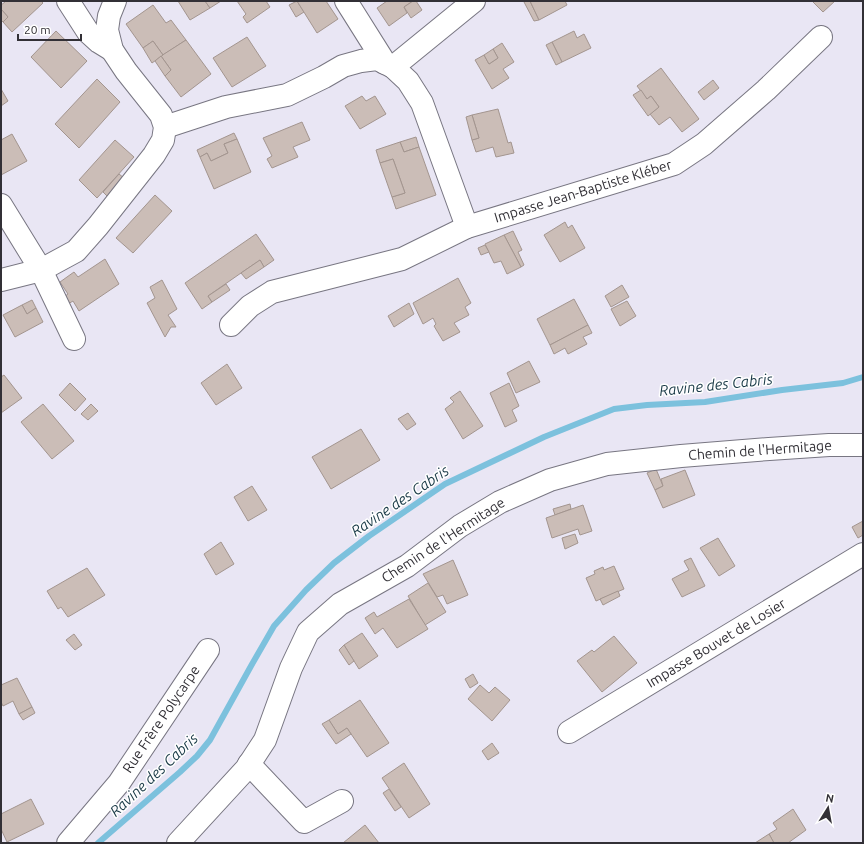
<svg xmlns="http://www.w3.org/2000/svg" width="864" height="844" font-family="Ubuntu,sans-serif">
<style>
.lines{fill:none;stroke-linecap:round;stroke-linejoin:round}
.stream{stroke:#7cc1dd;stroke-width:6}
.building{fill:#cbbdb7;stroke:#a3958f}
.minor-casing{stroke:#787682;stroke-width:24}
.minor{stroke:#fff;stroke-width:22}
.labels{text-anchor:middle;stroke-width:3;stroke-linejoin:round;paint-order:stroke}
.street-label{font-size:14px;fill:#323036;stroke:#fff}
.water-label{font-size:15px;font-style:italic;fill:#1b3b48;stroke:#fff}
</style>
<rect width="100%" height="100%" fill="#e9e6f4"/>
<g class="lines">
<path class="stream" d="M98,843L180,772L197,756L210,740L251,666L274,626L306,590L334,563L369,536L445,484L544,437L614,409L647,405L705,402L782,390L843,383L863,377"/>
</g>
<g class="building">
<path d="M4,1H41L43,3L12,32L3,22L8,17L1,9V5L5,2Z"/>
<path d="M178,1H205L210,8L190,20Z"/>
<path d="M205,1H221L210,8Z"/>
<path d="M237,1H266L270,7L247,23L243,17L246,14Z"/>
<path d="M297,1L304,12L296,17L289,5Z"/>
<path d="M297,1H326L338,19L317,33Z"/>
<path d="M387,1H413L404,7L407,13L389,26L377,8Z"/>
<path d="M413,1H416L422,10L411,18L404,7Z"/>
<path d="M526,1H530L539,20L534,21L524,2Z"/>
<path d="M530,1H565L567,5L539,20Z"/>
<path d="M812,1H835L823,12Z"/>
<path d="M153,5L166,23L171,20L186,40L163,55L153,41L143,48L126,24Z"/>
<path d="M1,9L8,17L3,22L1,20Z"/>
<path d="M56,31L87,61L61,88L31,57Z"/>
<path d="M574,31L577,38L584,34L591,48L562,62L552,42Z"/>
<path d="M247,37L266,66L232,87L213,58Z"/>
<path d="M186,40L211,74L181,97L165,76L171,70L161,56Z"/>
<path d="M153,41L163,55L152,63L143,48Z"/>
<path d="M552,42L562,62L556,65L546,45Z"/>
<path d="M502,43L514,62L503,69L509,78L492,89L475,60L484,55L489,64L498,58L493,49Z"/>
<path d="M493,49L498,58L489,64L484,55Z"/>
<path d="M161,56L171,70L165,76L155,61Z"/>
<path d="M661,68L699,119L682,132L670,117L659,125L650,114L659,107L651,96L647,99L637,86Z"/>
<path d="M97,79L120,102L79,148L55,124Z"/>
<path d="M713,80L719,88L704,100L698,92Z"/>
<path d="M1,89L8,101L1,106Z"/>
<path d="M641,90L647,99L651,96L659,107L648,116L633,95Z"/>
<path d="M362,96L366,101L375,96L386,114L360,129L345,106Z"/>
<path d="M498,109L508,143L511,142L514,153L496,157L493,147L476,152L472,140L479,138L472,115Z"/>
<path d="M472,115L479,138L472,140L466,117Z"/>
<path d="M302,122L310,140L293,147L298,157L272,168L267,159L272,156L263,138Z"/>
<path d="M234,133L237,139L224,144L228,153L211,161L207,153L200,157L197,150Z"/>
<path d="M12,134L27,161L1,175V140Z"/>
<path d="M416,137L419,147L404,152L400,142Z"/>
<path d="M237,139L251,172L214,189L200,157L207,153L211,161L228,153L224,144Z"/>
<path d="M115,140L134,157L97,198L79,180Z"/>
<path d="M400,142L404,152L419,147L436,195L396,209L392,197L405,193L393,159L380,163L376,150Z"/>
<path d="M393,159L405,193L392,197L380,163Z"/>
<path d="M119,174L124,178L108,197L103,192Z"/>
<path d="M155,195L172,211L133,253L116,238Z"/>
<path d="M565,222L568,228L572,225L585,248L560,262L544,235Z"/>
<path d="M513,231L522,250L518,252L524,265L521,267L504,235Z"/>
<path d="M256,234L274,260L264,267L260,260L241,273L208,296L212,302L202,309L185,283Z"/>
<path d="M504,235L521,267L507,274L501,261L494,263L485,244Z"/>
<path d="M485,245L489,252L481,255L478,248Z"/>
<path d="M105,259L119,284L79,311L73,301L68,304L64,297L68,294L60,282L74,272L78,277Z"/>
<path d="M260,260L264,267L246,279L241,273Z"/>
<path d="M458,278L471,303L465,307L469,315L454,323L460,332L443,341L434,326L436,324L433,318L423,324L413,303Z"/>
<path d="M162,280L177,309L168,315L176,327H171L165,337L147,303L155,298L150,287Z"/>
<path d="M226,284L230,290L212,302L208,296Z"/>
<path d="M622,285L629,297L611,307L605,296Z"/>
<path d="M574,299L588,325L550,345L537,319Z"/>
<path d="M32,300L36,308L27,314L22,305Z"/>
<path d="M627,301L636,316L620,326L611,309Z"/>
<path d="M409,303L414,314L394,327L388,316Z"/>
<path d="M22,305L27,314L36,308L43,322L15,337L3,315Z"/>
<path d="M588,325L592,333L583,337L587,344L568,354L565,348L554,354L550,345Z"/>
<path d="M529,361L540,382L516,393L507,373Z"/>
<path d="M227,364L242,388L216,405L201,383Z"/>
<path d="M4,375L22,398L1,413V377Z"/>
<path d="M70,383L86,399L75,411L59,395Z"/>
<path d="M509,383L519,406L512,410L517,421L505,427L490,393Z"/>
<path d="M460,391L483,426L463,439L445,409L454,402L450,398Z"/>
<path d="M43,404L74,441L52,459L21,422Z"/>
<path d="M91,404L98,411L88,420L81,414Z"/>
<path d="M408,413L416,424L407,430L398,419Z"/>
<path d="M361,429L380,460L331,489L312,457Z"/>
<path d="M656,469L663,486L655,490L647,473Z"/>
<path d="M685,470L695,495L663,508L655,490L663,486L661,479Z"/>
<path d="M252,486L267,510L248,521L234,497Z"/>
<path d="M570,504L571,509L555,515L553,509Z"/>
<path d="M583,505L592,531L580,535L578,529L552,538L546,518Z"/>
<path d="M863,521V535L858,538L852,527Z"/>
<path d="M575,534L578,543L565,549L562,538Z"/>
<path d="M718,538L735,566L719,576L700,548Z"/>
<path d="M221,542L234,564L216,575L204,554Z"/>
<path d="M691,558L705,586L682,597L672,579L689,570L684,561Z"/>
<path d="M453,560L468,595L447,604L443,595L437,597L423,574Z"/>
<path d="M614,566L624,589L596,601L586,578L595,574L594,571L603,567L604,570Z"/>
<path d="M87,568L105,595L68,617L61,607L58,609L47,591Z"/>
<path d="M428,583L446,612L425,625L408,596Z"/>
<path d="M618,591L620,596L603,605L600,599Z"/>
<path d="M409,599L428,629L397,648L383,628L375,634L365,618L374,612L377,617Z"/>
<path d="M362,633L378,656L359,669L344,645Z"/>
<path d="M74,634L82,645L75,650L66,640Z"/>
<path d="M614,636L637,663L602,692L577,661L592,650L594,652Z"/>
<path d="M344,645L354,661L349,665L339,650Z"/>
<path d="M473,674L478,683L470,688L465,679Z"/>
<path d="M17,678L32,707L19,714L13,701L3,706L1,702V685Z"/>
<path d="M480,685L489,693L495,687L510,700L492,721L468,699Z"/>
<path d="M360,700L389,743L367,757L347,728L338,734L329,720Z"/>
<path d="M32,707L35,713L23,720L19,714Z"/>
<path d="M329,720L338,734L347,728L351,734L336,744L322,724Z"/>
<path d="M492,743L499,753L488,760L482,751Z"/>
<path d="M404,763L430,804L409,818L382,778Z"/>
<path d="M389,789L401,807L395,811L383,793Z"/>
<path d="M31,799L44,824L7,842L1,829V814Z"/>
<path d="M793,809L806,830L788,843H774L769,834L777,829L773,823Z"/>
<path d="M365,825L379,843H343Z"/>
<path d="M769,834L774,843H755Z"/>
</g>
<g class="lines">
<defs>
<g id="minor">
<path d="M68,1L88,32L99,42L112,50"/>
<path d="M346,1L385,63"/>
<path d="M393,67L474,1"/>
<path d="M165,127L226,107L287,95L324,77L343,66L361,61L377,59L393,67L408,81L422,103L467,227"/>
<path d="M1,205L41,270L74,339"/>
<path d="M1,280L41,270L76,251L98,226L154,155L163,140L165,127L161,115L126,71L112,50L107,30L109,16L115,1"/>
<path d="M231,325L250,306L272,292L402,259L467,227L674,164L704,144L766,90L821,37"/>
<path d="M569,732L863,554"/>
<path d="M249,764L304,822L342,801"/>
<path d="M68,843L119,783L208,650"/>
<path d="M178,843L246,769L265,740L291,668L308,632L340,604L407,566L460,526L500,502L550,480L607,464L681,456L769,449L829,445H863"/>
</g>
</defs>
<use href="#minor" class="minor-casing"/>
<use href="#minor" class="minor"/>
</g>
<g class="labels">
<g class="street-label">
<text transform="translate(583 191) rotate(-17)" y="5">Impasse Jean-Baptiste Kléber</text>
<text transform="translate(760 450) rotate(-4)" y="5">Chemin de l'Hermitage</text>
<text transform="translate(443 540) rotate(-33)" y="5">Chemin de l'Hermitage</text>
<text transform="translate(716 643) rotate(-31)" y="5">Impasse Bouvet de Losier</text>
<text transform="translate(161 719) rotate(-56)" y="5">Rue Frère Polycarpe</text>
</g>
<g class="water-label">
<text transform="translate(716 385) rotate(-6)" y="5">Ravine des Cabris</text>
<text transform="translate(400 501) rotate(-34)" y="5">Ravine des Cabris</text>
<text transform="translate(154 775) rotate(-43)" y="5">Ravine des Cabris</text>
</g>
</g>
<rect width="864" height="844" fill="none" stroke="#323036" stroke-width="4"/>
<g transform="translate(828 808) rotate(11)" stroke="#ffffff" stroke-width="3" paint-order="stroke">
<path d="M0-3L7 15L0 10L-7 15Z" fill="#323036"/>
<text y="-6" font-size="11" font-weight="bold" text-anchor="middle" fill="#323036">N</text>
</g>
<path d="M18 34v6h63v-6" fill="none" stroke="#323036" stroke-width="2"/>
<text x="24" y="34" font-size="12" fill="#323036" stroke="#ffffff" stroke-width="3" paint-order="stroke">20 m</text>
</svg>
